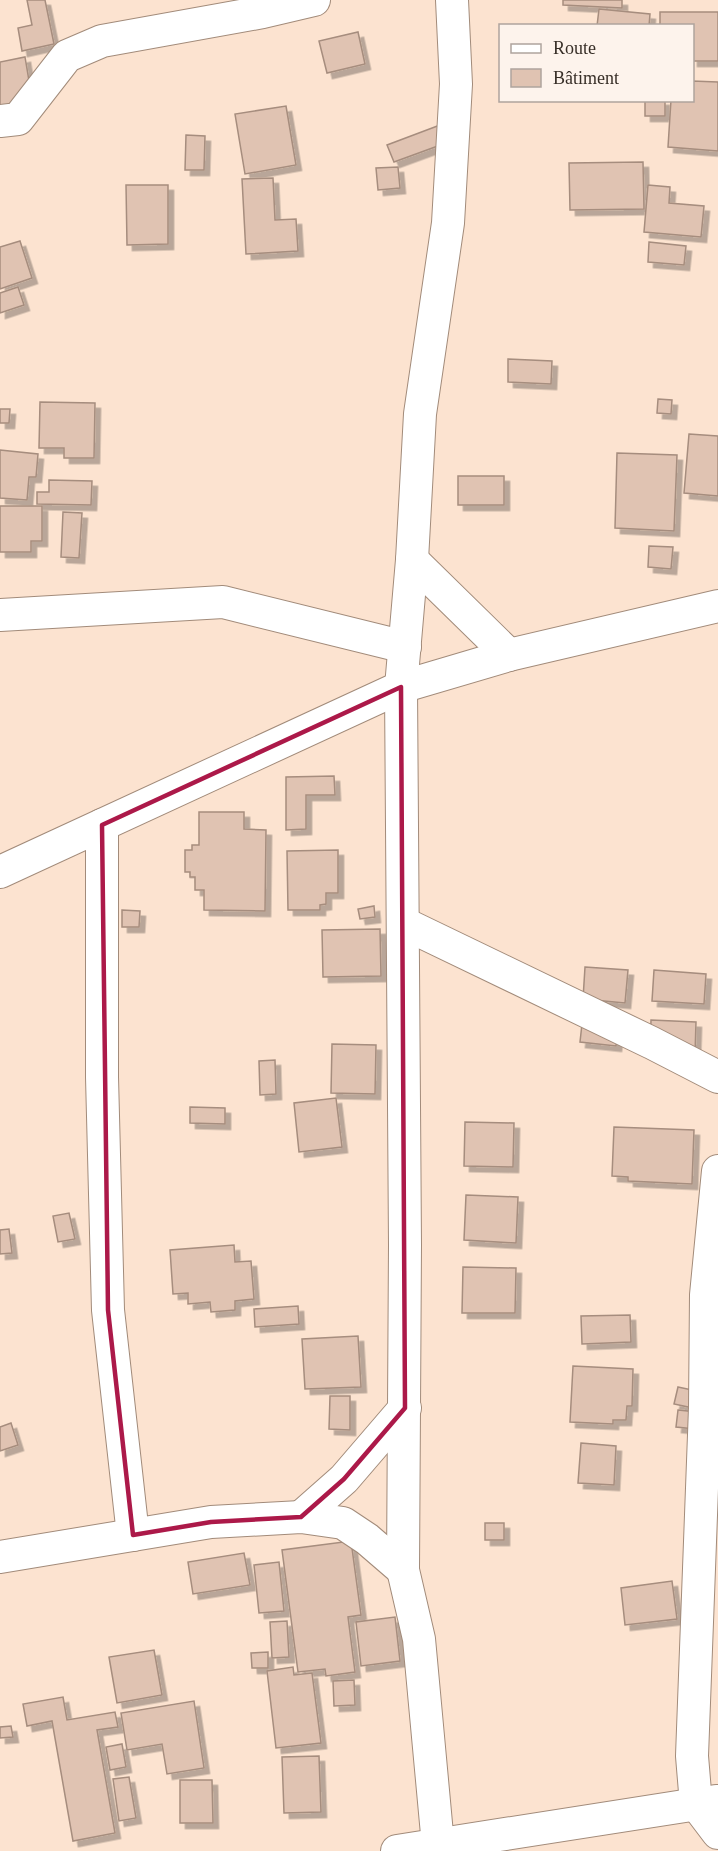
<svg xmlns="http://www.w3.org/2000/svg" width="718" height="1851" font-family="'Times New Roman',serif">
<style>
.building{fill:#e0c3b2;stroke:#a68d7e;stroke-width:1.5;filter:url(#shadow)}
.lines{fill:none;stroke-linecap:round;stroke-linejoin:round}
.street-casing{stroke:#a28b7a;stroke-width:34}
.street{stroke:#fff;stroke-width:32}
.marked{fill:none;stroke:#ac1949;stroke-width:4.5;stroke-linejoin:round}
</style>
<defs>
<filter id="shadow"><feDropShadow dx="5.5" dy="5.5" stdDeviation="0" flood-color="#0004"/></filter>
</defs>
<rect width="100%" height="100%" fill="#fce3d0"/>
<g class="building">
<path d="M27,0H45L54,44L22,51L18,28L32,25Z"/>
<path d="M563,0H622V8L563,5Z"/>
<path d="M599,9L650,14L649,26H597Z"/>
<path d="M660,12H718V61H692V26H660Z"/>
<path d="M358,32L365,64L327,73L319,41Z"/>
<path d="M25,57L31,93L0,113V62Z"/>
<path d="M692,81L718,82V151L668,147L671,100H692Z"/>
<rect x="645" y="100" width="20" height="16"/>
<path d="M286,106L296,165L245,174L235,114Z"/>
<path d="M440,125L446,143L394,162L387,145Z"/>
<path d="M186,135L205,136L204,170H185Z"/>
<path d="M643,162L644,209L570,210L569,163Z"/>
<path d="M398,167L400,188L378,190L376,168Z"/>
<path d="M273,178L275,220L296,219L298,251L246,254L242,179Z"/>
<path d="M126,185H168V244L127,245Z"/>
<path d="M648,185L670,187L669,203L704,206L701,237L644,232Z"/>
<path d="M20,241L32,278L0,289V247Z"/>
<path d="M649,242L686,246L684,265L648,262Z"/>
<path d="M18,287L24,305L0,313V293Z"/>
<path d="M508,359L552,361L551,384L508,382Z"/>
<path d="M658,399L672,400L671,414L657,413Z"/>
<path d="M40,402L95,403L94,458H64V448H39Z"/>
<path d="M0,409H10L9,423H0Z"/>
<path d="M689,434L718,436V496L684,493Z"/>
<path d="M0,450L38,454L36,477H29L27,500L0,498Z"/>
<path d="M617,453L677,455L674,531L615,528Z"/>
<rect x="458" y="476" width="46" height="29"/>
<path d="M49,480L92,481L91,505L37,504V492H49Z"/>
<path d="M0,506H42V541H31V552H0Z"/>
<path d="M63,512L82,513L79,558L61,557Z"/>
<path d="M649,546L673,547L671,569L648,567Z"/>
<path d="M334,776L335,795H306V829L286,830V777Z"/>
<path d="M199,812H244V829L266,830L265,911L204,910V890H195V877H190V872H185V850H192V845H199Z"/>
<path d="M338,850V893H326V904L320,905V910H288L287,851Z"/>
<path d="M374,906L375,917L360,919L358,909Z"/>
<path d="M122,910L140,911L139,927H122Z"/>
<path d="M380,929L381,976L323,977L322,930Z"/>
<path d="M585,967L628,970L625,1003L583,999Z"/>
<path d="M654,970L706,974L704,1004L652,1001Z"/>
<path d="M584,1006L620,1010L616,1046L580,1042Z"/>
<path d="M651,1020L696,1022L695,1054L650,1052Z"/>
<path d="M332,1044L376,1045L375,1094L331,1093Z"/>
<path d="M275,1060L276,1094L260,1095L259,1061Z"/>
<path d="M336,1098L342,1147L299,1152L294,1103Z"/>
<path d="M190,1107L225,1108V1124L190,1123Z"/>
<path d="M465,1122L514,1123L513,1167L464,1166Z"/>
<path d="M614,1127L694,1130L692,1184L628,1181V1177L612,1176Z"/>
<path d="M466,1195L518,1197L516,1243L464,1240Z"/>
<path d="M69,1213L75,1239L58,1242L53,1216Z"/>
<path d="M9,1229L12,1253L0,1254V1230Z"/>
<path d="M234,1245L235,1262L251,1261L254,1299L235,1301V1310L211,1312L210,1302L188,1304V1293L173,1294L170,1250Z"/>
<path d="M463,1267L516,1268L515,1313H462Z"/>
<path d="M298,1306L299,1324L255,1327L254,1309Z"/>
<path d="M630,1315L631,1342L582,1344L581,1316Z"/>
<path d="M358,1336L361,1387L305,1389L302,1339Z"/>
<path d="M573,1366L633,1369L632,1406H627L626,1420H613V1424L570,1422Z"/>
<path d="M678,1387L697,1391L693,1408L674,1404Z"/>
<path d="M330,1396H350V1430L329,1429Z"/>
<path d="M678,1410L697,1412L695,1429L676,1427Z"/>
<path d="M11,1423L18,1445L0,1451V1427Z"/>
<path d="M581,1443L616,1446L614,1485L578,1483Z"/>
<rect x="485" y="1523" width="19" height="17"/>
<path d="M351,1541L361,1615L348,1617L355,1672L326,1676L325,1669L298,1672L282,1550Z"/>
<path d="M244,1553L250,1585L193,1594L188,1562Z"/>
<path d="M279,1562L284,1611L259,1613L254,1565Z"/>
<path d="M672,1581L677,1619L625,1625L621,1588Z"/>
<path d="M395,1617L400,1661L361,1666L356,1622Z"/>
<path d="M287,1621L289,1657L272,1658L270,1622Z"/>
<path d="M154,1650L162,1695L117,1703L109,1657Z"/>
<path d="M268,1652V1668H252L251,1653Z"/>
<path d="M293,1667L294,1675L312,1673L321,1743L276,1748L267,1671Z"/>
<path d="M354,1680L355,1705L334,1706L333,1681Z"/>
<path d="M63,1697L67,1720L115,1712L118,1727L97,1730L115,1833L73,1841L52,1721L27,1726L23,1704Z"/>
<path d="M194,1701L204,1768L167,1774L162,1744L127,1750L121,1713Z"/>
<path d="M11,1726L13,1737L0,1738V1727Z"/>
<path d="M122,1744L126,1767L110,1770L106,1747Z"/>
<path d="M319,1756L321,1812L284,1813L282,1757Z"/>
<path d="M129,1777L136,1818L119,1821L113,1779Z"/>
<path d="M180,1780H212L213,1823H180Z"/>
</g>
<g class="lines">
<defs>
<g id="street">
<path d="M0,121L18,119L67,56L102,41L263,12L314,0"/>
<path d="M412,560L509,655"/>
<path d="M0,615L223,602L405,647"/>
<path d="M102,825V1077L108,1310L133,1535"/>
<path d="M0,872L401,687L509,655L718,606"/>
<path d="M403,923L652,1043L718,1077"/>
<path d="M718,1171L706,1295L705,1408L692,1756L696,1804L718,1833"/>
<path d="M301,1517L344,1479L405,1408"/>
<path d="M0,1557L211,1522L301,1517L343,1523L367,1539L403,1570"/>
<path d="M438,1845L419,1639L403,1570L405,1245L401,687L412,560L420,414L448,223L456,84L452,0"/>
<path d="M397,1851L716,1801"/>
</g>
</defs>
<use href="#street" class="street-casing"/>
<use href="#street" class="street"/>
</g>
<path class="marked" d="M401,687L405,1408L344,1479L301,1517L211,1522L133,1535L108,1310L102,825Z"/>
<rect x="499" y="24" width="195" height="78" fill="#fdf3ec" stroke="#aea49d" stroke-width="1.5"/>
<rect x="511" y="44" width="30" height="9" fill="#ffffff" stroke="#aea49d" stroke-width="1.5"/>
<text x="553" y="54" font-size="18" fill="#372e27">Route</text>
<rect x="511" y="69" width="30" height="18" fill="#e0c3b2" stroke="#aea49d" stroke-width="1.5"/>
<text x="553" y="84" font-size="18" fill="#372e27">Bâtiment</text>
</svg>
